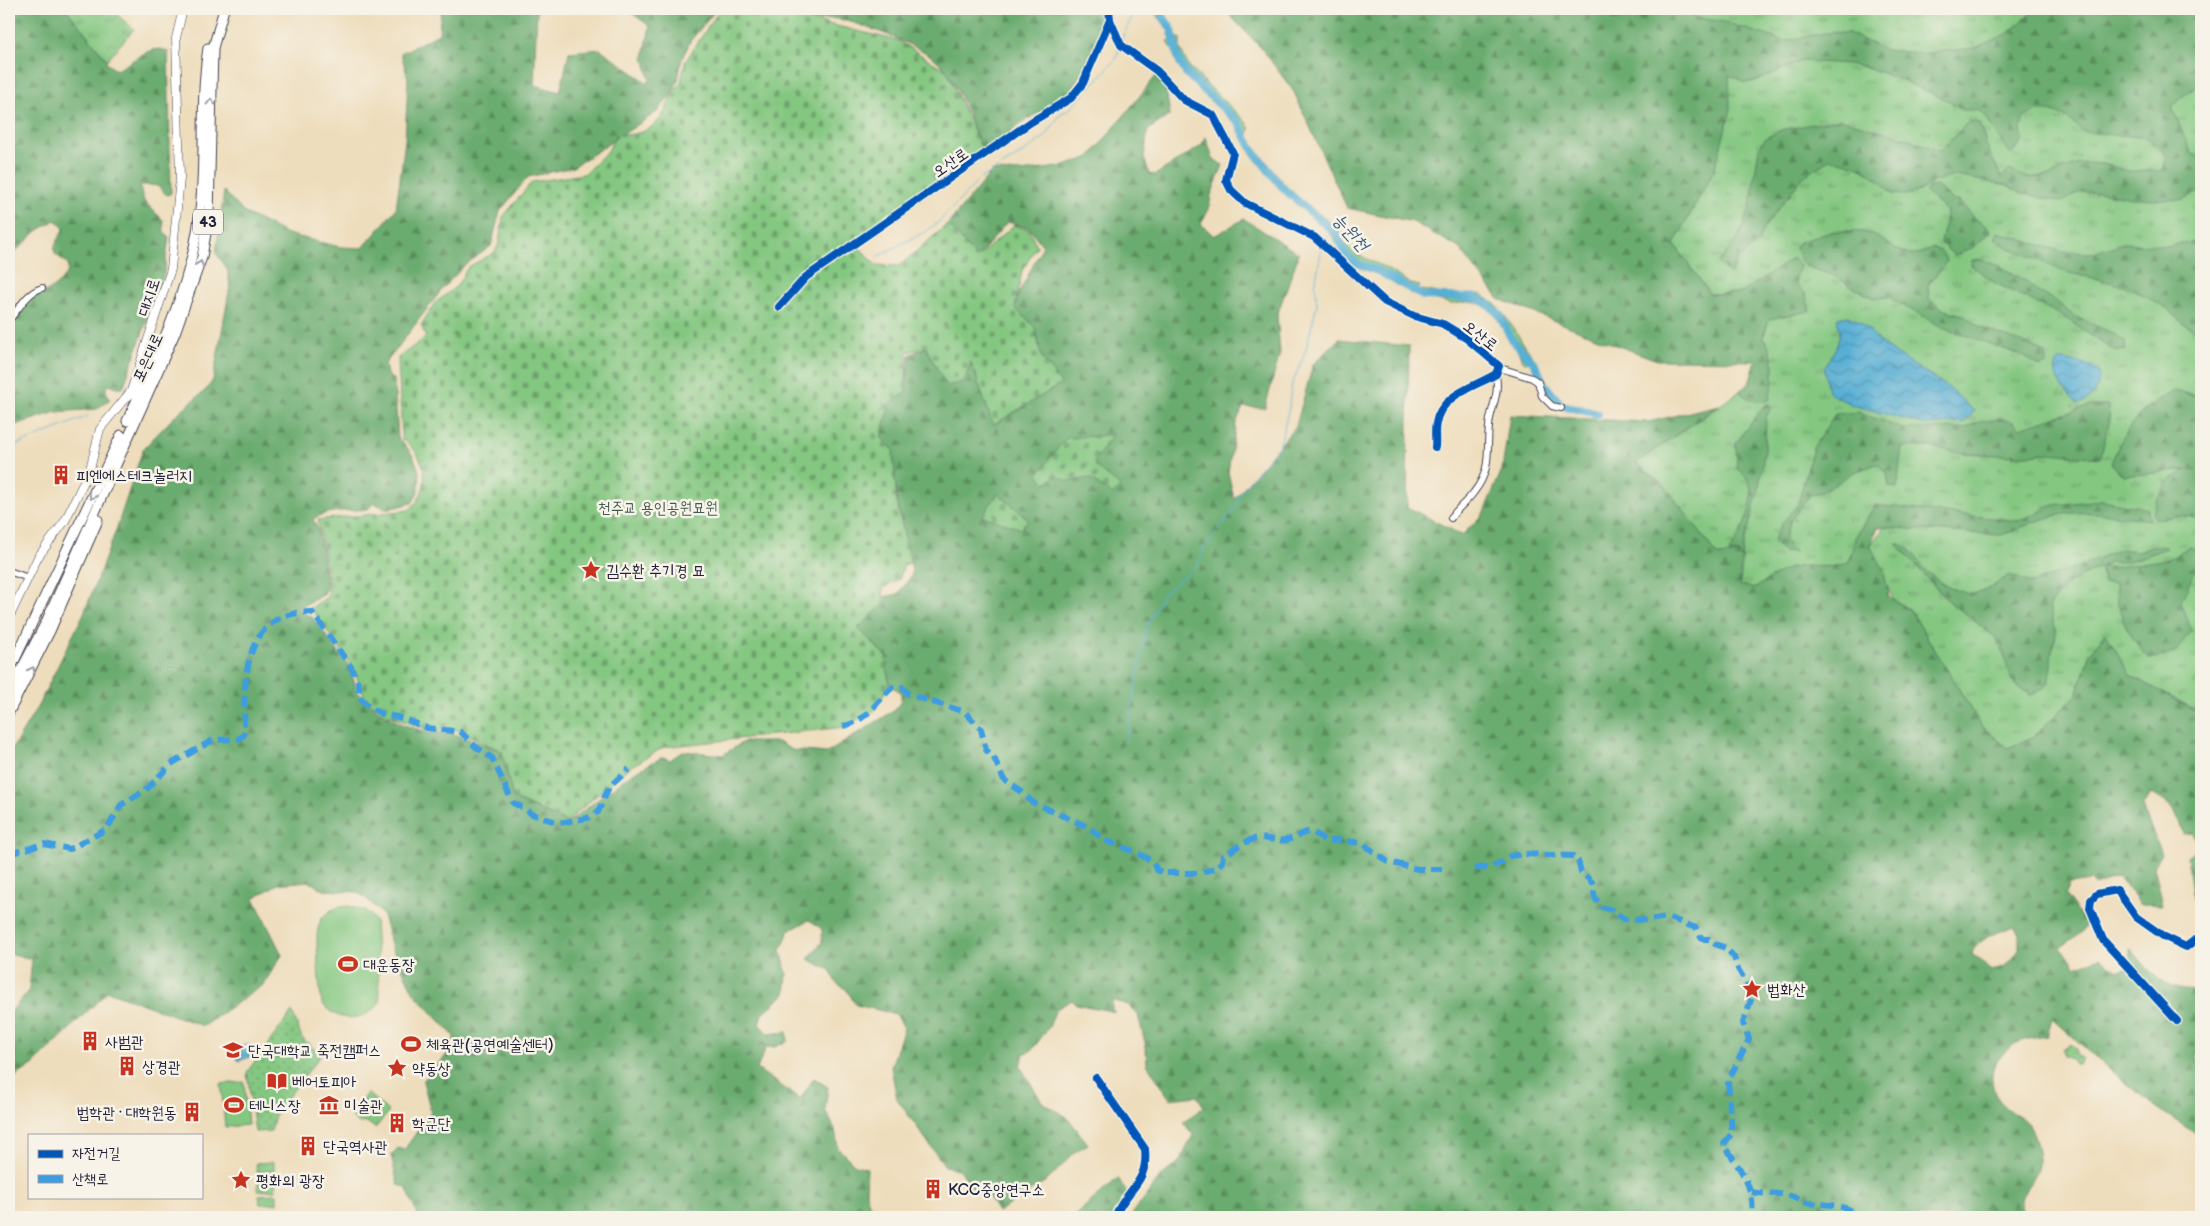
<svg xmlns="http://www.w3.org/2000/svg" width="2210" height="1226" font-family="'Balsamiq Sans','Poor Story',sans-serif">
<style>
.grass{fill:url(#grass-tufts);stroke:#53745e}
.forest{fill:url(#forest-firs);stroke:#466755;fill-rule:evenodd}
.cemetery{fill:url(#cemetery-stones);stroke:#53745e}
.park{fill:url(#park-dots);stroke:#53745e}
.pitch{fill:#84c781;stroke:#53745e}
.water{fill:url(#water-waves);stroke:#3c6888}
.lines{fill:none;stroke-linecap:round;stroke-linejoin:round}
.stream{stroke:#57afd4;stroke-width:1}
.river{stroke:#57afd4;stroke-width:8}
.minor-casing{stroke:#413e4e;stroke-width:8}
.major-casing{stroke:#413e4e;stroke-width:9}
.highway-casing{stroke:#413e4e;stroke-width:11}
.minor{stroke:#fff;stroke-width:6}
.major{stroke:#fff;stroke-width:8}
.highway{stroke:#fff;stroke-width:9}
.quiet{stroke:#3c9ce2;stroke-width:6;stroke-dasharray:12 6;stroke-linecap:butt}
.cycleway-casing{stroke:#f7f3e8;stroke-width:11}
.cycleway{stroke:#0057b8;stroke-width:8}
.oneway{stroke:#9c9ca7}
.labels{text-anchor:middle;stroke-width:5;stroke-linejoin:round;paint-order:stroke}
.shield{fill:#f7f3e8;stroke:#62616f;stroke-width:1}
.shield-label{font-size:15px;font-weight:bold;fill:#22223b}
.street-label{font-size:16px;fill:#22223b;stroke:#f7f3e8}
.poi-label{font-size:16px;fill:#22223b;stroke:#f7f3e8;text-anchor:start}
.park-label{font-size:16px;fill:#445c54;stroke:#f7f3e8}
.water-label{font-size:18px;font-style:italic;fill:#375a78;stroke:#f7f3e8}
</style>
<defs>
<pattern id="grass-tufts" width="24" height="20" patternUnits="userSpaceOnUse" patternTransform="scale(1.25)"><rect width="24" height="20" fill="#84c781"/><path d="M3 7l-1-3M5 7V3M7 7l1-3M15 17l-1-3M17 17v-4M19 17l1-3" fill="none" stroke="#6ca16b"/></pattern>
<pattern id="forest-firs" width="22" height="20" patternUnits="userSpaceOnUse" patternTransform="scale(1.25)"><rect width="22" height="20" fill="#6bac6f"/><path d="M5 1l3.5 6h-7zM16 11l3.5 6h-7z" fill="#588c5c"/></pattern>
<pattern id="cemetery-stones" width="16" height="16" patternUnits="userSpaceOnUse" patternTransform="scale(1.25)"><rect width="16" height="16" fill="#84c781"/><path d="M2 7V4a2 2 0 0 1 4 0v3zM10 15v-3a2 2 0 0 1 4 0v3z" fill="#6ca16b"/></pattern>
<pattern id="park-dots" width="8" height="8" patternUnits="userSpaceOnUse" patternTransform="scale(1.25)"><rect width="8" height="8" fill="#84c781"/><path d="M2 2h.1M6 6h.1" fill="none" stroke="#6ca16b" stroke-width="1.8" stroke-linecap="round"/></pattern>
<pattern id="water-waves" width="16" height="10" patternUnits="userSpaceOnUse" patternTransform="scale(1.25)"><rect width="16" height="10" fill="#57afd4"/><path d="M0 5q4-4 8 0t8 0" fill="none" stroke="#488ead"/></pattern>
</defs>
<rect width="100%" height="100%" fill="#f7f3e8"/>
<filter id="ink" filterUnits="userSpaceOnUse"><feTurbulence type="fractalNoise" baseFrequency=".02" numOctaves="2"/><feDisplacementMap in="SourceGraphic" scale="10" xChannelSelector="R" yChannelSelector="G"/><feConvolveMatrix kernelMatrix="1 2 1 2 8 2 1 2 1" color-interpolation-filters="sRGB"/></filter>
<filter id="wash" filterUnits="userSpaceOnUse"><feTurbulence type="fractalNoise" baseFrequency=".0096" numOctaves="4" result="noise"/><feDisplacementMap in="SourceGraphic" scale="20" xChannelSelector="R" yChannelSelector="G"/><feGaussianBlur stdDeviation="1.12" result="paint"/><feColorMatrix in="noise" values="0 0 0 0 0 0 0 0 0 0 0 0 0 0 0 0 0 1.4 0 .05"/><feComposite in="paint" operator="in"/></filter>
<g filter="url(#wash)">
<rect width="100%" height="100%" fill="#eeddbc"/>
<g class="grass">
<path d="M66,9H110L134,29L107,60Z"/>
<path d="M1151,9H1158L1166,21L1159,9H1163L1175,33L1172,31V34L1169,35L1168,28Z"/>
<path d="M1644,9H2201V713L2130,675L2105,634L2090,653L2077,695L2033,737L2008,748L1982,727L1911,611L1893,599L1870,546L1884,527L1902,528L1875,505L1855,538L1849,562C1834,569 1823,566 1806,566C1786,567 1772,577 1756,588L1740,585L1718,556L1636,463L1749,385L1775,300L1752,293L1710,294L1674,244L1714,170Z"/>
<path d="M1174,38H1180V48L1189,67L1246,122L1250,129L1247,135C1234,107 1202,95 1186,72C1180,62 1177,50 1174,38Z"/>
<path d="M1173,39C1175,51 1179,62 1185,72C1195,87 1248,121 1244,138L1235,120L1184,72L1168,41Z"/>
<path d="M1262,156L1290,191L1338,229L1343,240L1352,252L1382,266L1411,284L1420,286L1416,291L1397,281L1415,292L1355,264L1343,253L1331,234L1332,232L1344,253L1354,263L1392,278L1354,261L1346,253L1337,234L1285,189L1261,159Z"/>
<path d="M1258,158L1284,190L1330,229L1329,232L1320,222L1283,192Z"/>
<path d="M1422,290L1447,295L1481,294L1495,304L1505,316L1532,356L1530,359C1519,349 1514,337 1506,324C1486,290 1459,296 1424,295L1420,293Z"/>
<path d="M1423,296L1477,298L1488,304L1499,315L1512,340L1529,362L1525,363L1493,312L1479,303L1467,302L1452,304Z"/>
</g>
<g class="forest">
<path d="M9,9H66L107,60L106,63L116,70C130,65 152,41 168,52L171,193L168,195C162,193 164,190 159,187C154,184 148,186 142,185L140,188L144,201L163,220L164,232L169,237L164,273L123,388L107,385L106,391L110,399L97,409L56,412L9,427V323L25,302L38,293L50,290L61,281L68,271V264L55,254L54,248L64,228L55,220L37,231L9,258Z"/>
<path d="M441,9H537L534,85L560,92L569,52L600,49L648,83L650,80L644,57L650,26L626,9H717L690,41L682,59L678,80L670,96L657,112L573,167L528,177L500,211L491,246L465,265L443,288L385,364L387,375L394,380L398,438C417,455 428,481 412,503L388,509L374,503L368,509C350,512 330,508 313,519L318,529L328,587L323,595L300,607L301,612L312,617L350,667L357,692L385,716L404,725L430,733H452L502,751L513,798L567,823L631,774L663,757L670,760L683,751L723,755L743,742H778L792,750L827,753L895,710L901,701V692L889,685L886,657L858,628L884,604L883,597L898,594L912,575L911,563L897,504L893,450L881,437L888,413L887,406L906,392L909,355L926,348L971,361L994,425L1061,384L1041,356L1034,326L1015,308L1017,297L1043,246L1029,228L1007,222L977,258L948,224L992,171L1021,172L1065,166L1090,157L1157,75L1165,84L1170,115L1148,130L1144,157L1149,174L1155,175L1201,146L1206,137L1213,159L1223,165L1211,195L1209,209L1201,224L1214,236L1244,219L1299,254L1277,315L1280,353L1265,408L1243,407L1236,423L1228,472L1234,499L1296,426L1313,364L1339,339L1409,346L1407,507L1462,535L1483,514L1502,470L1510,415L1648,422L1719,405L1636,463L1665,486L1718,556L1739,554L1729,552C1743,531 1767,487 1737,469L1736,443L1763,407L1769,403L1771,408L1766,417L1765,449L1759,488L1743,549L1740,585L1756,588C1772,577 1786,567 1806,566C1822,566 1834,569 1849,562L1855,538L1875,505L2018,521L2054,505L2102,500L2148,509L2149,520C2114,515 2079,507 2044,519C2029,523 2016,531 2001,535L1878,527L1870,546L1883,568L1889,597L1911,611L1982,727L2008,748L2033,737L2077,695L2090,653L2106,633L2130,675L2201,714V904L2193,899L2187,857L2199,848L2193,833L2183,834C2176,811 2173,806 2151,794L2142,807L2162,854L2154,866L2163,905L2140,904L2119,877L2095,886L2091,881L2070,884L2065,895L2087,924L2081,933L2060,948L2073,961L2075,967L2100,958L2118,970L2132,966L2130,948C2152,973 2164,994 2201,990V1047L2197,1053L2198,1063L2201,1066V1136C2145,1105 2099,1060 2052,1018L2047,1036C2023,1040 2014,1039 1998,1060C1986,1076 1993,1097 2008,1110C2014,1114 2022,1117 2027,1123C2035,1132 2038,1147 2039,1159C2042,1183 2010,1189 2025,1217H1130L1160,1177L1180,1161L1193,1135L1183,1122L1204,1107L1197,1096L1170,1099L1147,1064L1146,1047L1138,1015L1128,1005L1112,1000V1010L1115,1012L1076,1004L1072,1000L1056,1009L1049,1027L1032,1050L1024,1054L1020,1066L1042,1102L1067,1117L1088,1144L1076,1151L1049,1179L998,1212L989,1197L970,1187L961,1170L945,1166L897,1099L891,1067L904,1028L896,1014L856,1005L846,989L836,983L830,970L808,959L822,942V929L809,920L789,931L781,950L787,975L785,994L762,1014L759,1024L768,1034L787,1032L788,1041L775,1047H766L757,1069L800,1099L814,1078L828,1087L825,1110L835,1129L838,1148L855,1165L867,1168L866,1194L874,1217H414L417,1214L406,1187L398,1185L391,1155L398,1148L404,1150L431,1112L423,1081L454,1047V1036L414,993L392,948L383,915L367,899L357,892L324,890L308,881L278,884L254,898L282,955L263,985L203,1026L108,991L34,1064L9,1081V1014L29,990L32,959L9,953V754L38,706L84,613L115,533L143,449L177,414L207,389L213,380L230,286L227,269L216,253L224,191L243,212L287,234L340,247L363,248L396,209L405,141L408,79L401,53L439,34ZM2014,926L2019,934V950L2005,966L1991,971L1980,959L1972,955C1980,936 1996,933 2014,926Z"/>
<path d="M793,9H1104L1105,16L1086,65L1066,99L1029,118L983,152C971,124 957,76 934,58C917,45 860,23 839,19C825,17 801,26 793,9Z"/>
<path d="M1224,9H1268L1296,13L1298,9H1691L1693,17L1725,22L1784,41L1824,33H1849L1885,50L1924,53L1975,48L2007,34L2036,9H2201V84L2181,97L2172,107L2191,153L2198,157L2201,156V191L2181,200L2132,198L2098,192H2080L2061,202L2020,193L2007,185L1955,176L1935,181L1919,191L1905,195L1892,194C1871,170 1860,165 1830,159L1803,177L1763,229L1758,243L1738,259L1730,275L1718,263L1737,240L1750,208L1759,148L1766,138L1781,130L1840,119L1904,137L1940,151L1969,121L1980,123L1986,144L2001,177L2009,170L2028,178L2050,176L2062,169L2084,163L2104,164L2128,171H2162L2167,157L2148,138L2083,132C2073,120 2055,109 2039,111C2034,111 2028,116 2024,118L2021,129L2023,141L2011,154L1995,133L1986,116L1978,110H1961L1951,102L1908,83L1869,68L1849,64L1802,61L1753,82H1744L1729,75L1730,113L1714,170L1674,244L1710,294L1741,293L1793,258L1800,266L1796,275V285L1805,293L1810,311L1769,319L1763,337C1777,353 1774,381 1769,400C1757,404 1747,399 1739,391L1749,384L1756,361L1657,360L1613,344L1499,299L1459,248L1413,222L1347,208L1294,92L1263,50Z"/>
<path d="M1931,9H1930H1983C1968,18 1946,14 1931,9Z"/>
<path d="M1937,186L1954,201H1959L1977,220L1988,227L1990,231C1979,244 1971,251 1954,255L1941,243L1947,211L1925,192L1929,187Z"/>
<path d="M1845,231C1858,231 1869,232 1879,238C1901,251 1907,261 1933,248L1941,251L1947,261L1928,285L1929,299L1944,310L1963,315L1980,327L2039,349L2046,354V364L2041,367L2023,356L1942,327L1888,297L1874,298L1850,286L1837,277L1803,265L1795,248L1799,242L1831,232Z"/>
<path d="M1998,232L2063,252L2093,253L2124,243L2167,246L2201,240V333L2182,323L2167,308L2134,290L2107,281L2069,273L2009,248L1995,238Z"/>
<path d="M1981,259L1999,266L2026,281L2038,292L2053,299L2074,316L2114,334L2125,342L2126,350L2118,351L2109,348L2061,315L1995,283L1971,265L1972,260Z"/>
<path d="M2175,391L2201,396V523C2190,511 2170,518 2156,519L2153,513L2157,499L2168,481L2187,470L2123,476L2111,463C2125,429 2140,406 2175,391Z"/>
<path d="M2090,406H2108L2110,420L2100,458L2050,453L2015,456L1962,453L1931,447H1902L1897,488L1889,487L1887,473L1877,464L1854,472L1823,491L1810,495L1790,521L1784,541L1795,552H1783L1773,541L1781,525L1798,504L1813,448L1835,414L1858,412L1903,429L1965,428L1982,421L1999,419L2013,422L2020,428Z"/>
<path d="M1896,543C1909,545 1917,558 1924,568C1932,579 1958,593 1972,594C1985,594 1999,581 2010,575L2031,583L2073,569L2120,549L2137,551L2161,545L2167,548L2127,562H2110L2101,567H2117L2169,559L2189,547L2201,552V558L2181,601L2191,630L2175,653L2150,659C2130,639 2115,612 2116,583H2104L2100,567L2069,583L2049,606C2050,614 2055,623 2056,632C2056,638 2053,645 2052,651C2049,673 2055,687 2030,695L2012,682L2001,646L1995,637L1945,598Z"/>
<path d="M1118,1178L1127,1193L1114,1217H1073Z"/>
</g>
<g class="cemetery">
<path d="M720,9H787L791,15L899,41L947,71L983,152L856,244L876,265L899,266L948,224L977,258L1014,225L1029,230L1037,246L1022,271L1015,308L1035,327L1041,356L1061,384L993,425L971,362L964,381L947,386L926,348L907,352L906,392L887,406L888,413L881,437L893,450L897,504L911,563L904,565L899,579L883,588L884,604L858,628L886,657L889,685L875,710L845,727L664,747L628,768L566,822L513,798L502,751L454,729L432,731L386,715L365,697L352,666L311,608L327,597L330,587L318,520L409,510C433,489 428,456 402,439L398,358L426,337L421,325L435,303L457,286L468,267L494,253L499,244L503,217L532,182L584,174L608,151L616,135C635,136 654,131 664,113C670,102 670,92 681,83L685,62Z"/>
<path d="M1112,435L1094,462L1097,468L1120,486L1113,495L1089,478L1067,481L1057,476L1045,483L1038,474L1066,438Z"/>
<path d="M997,493L1028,519L1022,529L983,516Z"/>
</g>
<g class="park">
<path d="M292,1012L302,1038L321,1055L276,1112L271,1131L255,1132L247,1072Z"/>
<path d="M2070,1044L2076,1048V1055L2082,1059L2080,1064H2075L2072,1059L2064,1056L2063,1049Z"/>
</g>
<g class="pitch">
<path d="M349,906L368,912L375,921L380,1002C365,1022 338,1024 322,1003C319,990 319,977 318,964C317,935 311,909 349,906Z"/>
<path d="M244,1082L248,1125L225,1127L221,1084Z"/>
<path d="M367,1093L389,1112L375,1128L367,1122L359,1123L351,1116Z"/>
<path d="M274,1162V1171L257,1172L256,1163Z"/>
<path d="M275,1181L276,1190L258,1191V1182Z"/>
<path d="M277,1194V1203L260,1204L259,1195Z"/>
</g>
<g class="water">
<path d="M1849,316L1863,324L1884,346L1949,388L1974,411L1965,422L1926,425L1852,405C1846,400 1839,400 1833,395C1825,390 1826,376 1824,367L1836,348L1840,333L1837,318Z"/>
<path d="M2064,360L2091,366L2098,370C2102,386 2093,399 2078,404C2068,394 2047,375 2059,361Z"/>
<path d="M244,1045H250L249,1048L253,1051L252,1056L239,1061L233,1055Z"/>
</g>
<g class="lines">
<g class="stream">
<path d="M1121,40L1134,13L1138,9"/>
<path d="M1323,243L1332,231"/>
<path d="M878,256L927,231L941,220L980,179L1020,155L1046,136L1061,113L1069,110L1116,59L1120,47"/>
<path d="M9,448L88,416"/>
<path d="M1126,742L1146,629L1162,595L1199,563L1204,547L1236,507L1240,493L1279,447L1289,408L1291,387L1305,353L1317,304L1315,285L1322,247"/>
</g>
<path class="river" d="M1158,9L1172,30L1178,58L1186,73L1238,122L1252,149L1270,172L1284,189L1336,234L1345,253L1354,262L1378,271L1423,296L1477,298L1488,304L1499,314L1512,340L1535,364L1544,384L1562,405L1598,414"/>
</g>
</g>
<g filter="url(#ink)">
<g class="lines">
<defs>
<g id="minor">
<path d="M1109,9L1110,20L1121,45L1157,71L1184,100L1213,115L1233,153L1226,180L1231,190L1245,203L1314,237L1385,302L1414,316L1443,324L1466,338L1499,366L1496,374C1475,387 1441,394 1436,423C1434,431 1436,439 1435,447"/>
<path d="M779,307L806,277L1031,122L1071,98L1083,83L1110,20"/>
<path d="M9,320C20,308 26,293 42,288"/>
<path d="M1500,368L1532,378L1538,382L1542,396L1552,406L1561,408"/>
<path d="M1451,518C1458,507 1467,502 1474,492C1494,467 1485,446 1490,419C1494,400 1499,394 1496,374"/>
<path d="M9,571L28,578"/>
<path d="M2177,1021L2103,940L2090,908L2091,900L2097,894L2117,890L2136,917L2163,936L2186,947L2195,940H2201"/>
<path d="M1096,1078L1145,1149C1149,1184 1125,1189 1115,1217"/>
<path d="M1060,1217L1064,1214"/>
</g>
<path id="major" d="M9,618L38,557L65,521L90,469L100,429L131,391L171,269L180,178L176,38L183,9"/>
<g id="highway">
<path d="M127,397L140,385"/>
<path d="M127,421C157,356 190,290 199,218C207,161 199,105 208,48"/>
<path d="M9,672L121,435"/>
<path d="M9,693L46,622L175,333L202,257L209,215L213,48L224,9"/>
<path d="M9,712L50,631L98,520"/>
</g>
</defs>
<use href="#minor" class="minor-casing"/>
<use href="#major" class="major-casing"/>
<use href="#highway" class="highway-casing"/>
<use href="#minor" class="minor"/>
<use href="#major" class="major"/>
<use href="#highway" class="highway"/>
<g class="quiet">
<path d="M843,726C867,722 876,701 893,687H902L908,694L965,712L981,729L986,750L993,756L1004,780L1022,792L1032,802L1088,827L1107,841L1135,852L1152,861L1157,870L1164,873H1199L1216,868L1222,862L1223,856C1234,849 1248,838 1261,838C1269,839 1277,841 1285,840C1305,838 1304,822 1326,842L1336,840L1362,843L1388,862L1418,869H1442"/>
<path d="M9,854L44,844L70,849L107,829L121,805L146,790L171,764L213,740L238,739L244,735C245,682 239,612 312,612L351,667L359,686V696L368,706L382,714L402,718L427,728L461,732L476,747L492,758L513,803L524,808L532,814L559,823L587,818L598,812L609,787L629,769"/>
<path d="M1475,868H1487L1503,862L1510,856L1524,854L1573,856L1578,861L1581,872L1592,882L1595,898L1602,907L1612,910L1624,919L1648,920L1667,917L1696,928L1702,939H1709L1715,944L1726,948L1734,957L1738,969L1753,994L1743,1023L1749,1039L1728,1081L1732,1133L1724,1144C1738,1167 1756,1187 1752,1217"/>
<path d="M1752,1192C1764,1195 1778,1192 1790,1196C1797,1197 1800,1202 1808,1203C1830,1205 1844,1204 1863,1217"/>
</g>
<defs>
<g id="cycleway">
<path d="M1109,9L1110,20L1121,45L1157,71L1184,100L1213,115L1233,153L1226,180L1231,190L1245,203L1314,237L1385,302L1414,316L1443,324L1466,338L1499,366L1496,374C1475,387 1441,394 1436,423C1434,431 1436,439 1435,447"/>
<path d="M779,307L806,277L1031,122L1071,98L1083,83L1110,20"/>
<path d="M2177,1021L2103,940L2090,908L2091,900L2097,894L2117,890L2136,917L2163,936L2186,947L2195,940H2201"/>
<path d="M1096,1078L1145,1149C1149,1184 1125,1189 1115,1217"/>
</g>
</defs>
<use href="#cycleway" class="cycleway-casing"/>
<use href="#cycleway" class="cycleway"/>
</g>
<defs><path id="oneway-chevron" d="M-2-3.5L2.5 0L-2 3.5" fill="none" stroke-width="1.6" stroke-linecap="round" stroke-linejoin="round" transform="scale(1.25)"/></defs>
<g class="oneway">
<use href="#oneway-chevron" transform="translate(211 102) rotate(-89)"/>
<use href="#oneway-chevron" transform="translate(200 264) rotate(-71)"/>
<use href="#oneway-chevron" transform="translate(92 496) rotate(115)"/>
<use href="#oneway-chevron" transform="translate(32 670) rotate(-63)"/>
</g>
</g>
<defs>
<symbol id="building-bare" viewBox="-9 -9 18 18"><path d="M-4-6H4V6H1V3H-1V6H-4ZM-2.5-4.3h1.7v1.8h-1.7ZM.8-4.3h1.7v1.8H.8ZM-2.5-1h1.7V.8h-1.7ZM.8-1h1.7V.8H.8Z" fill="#c8321e" stroke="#f7f3e8" stroke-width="2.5" paint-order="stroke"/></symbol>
<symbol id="sight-bare" viewBox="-9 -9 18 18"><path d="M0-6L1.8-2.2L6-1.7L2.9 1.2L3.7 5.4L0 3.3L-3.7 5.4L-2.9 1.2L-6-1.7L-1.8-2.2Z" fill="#c8321e" stroke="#f7f3e8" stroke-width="2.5" paint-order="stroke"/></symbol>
<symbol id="stadium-bare" viewBox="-9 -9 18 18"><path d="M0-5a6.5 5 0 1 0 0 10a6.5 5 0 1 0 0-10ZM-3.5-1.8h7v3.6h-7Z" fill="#c8321e" stroke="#f7f3e8" stroke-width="2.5" paint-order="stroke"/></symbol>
<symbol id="university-bare" viewBox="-9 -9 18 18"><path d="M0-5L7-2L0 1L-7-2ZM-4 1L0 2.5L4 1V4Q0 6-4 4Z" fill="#c8321e" stroke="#f7f3e8" stroke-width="2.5" paint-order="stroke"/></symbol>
<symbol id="library-bare" viewBox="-9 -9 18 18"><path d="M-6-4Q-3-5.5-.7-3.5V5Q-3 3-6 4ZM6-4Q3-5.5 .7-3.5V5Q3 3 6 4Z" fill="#c8321e" stroke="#f7f3e8" stroke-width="2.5" paint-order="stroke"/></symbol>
<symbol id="museum-bare" viewBox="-9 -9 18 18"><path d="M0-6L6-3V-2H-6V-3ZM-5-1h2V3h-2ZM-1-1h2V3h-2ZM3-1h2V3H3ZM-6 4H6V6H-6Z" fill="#c8321e" stroke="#f7f3e8" stroke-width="2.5" paint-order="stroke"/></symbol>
</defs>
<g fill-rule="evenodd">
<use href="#building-bare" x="47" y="461" width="28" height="28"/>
<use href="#sight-bare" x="577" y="556" width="28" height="28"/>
<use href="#stadium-bare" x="334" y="950" width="28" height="28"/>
<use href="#sight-bare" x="1738" y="975" width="28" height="28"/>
<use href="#building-bare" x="76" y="1027" width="28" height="28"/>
<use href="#stadium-bare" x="397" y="1030" width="28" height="28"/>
<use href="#university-bare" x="219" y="1036" width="28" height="28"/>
<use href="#building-bare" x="113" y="1052" width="28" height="28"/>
<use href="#sight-bare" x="383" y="1054" width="28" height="28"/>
<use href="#library-bare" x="263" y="1067" width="28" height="28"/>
<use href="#stadium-bare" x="220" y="1091" width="28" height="28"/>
<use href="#museum-bare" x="315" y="1091" width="28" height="28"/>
<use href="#building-bare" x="178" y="1098" width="28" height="28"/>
<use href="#building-bare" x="383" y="1109" width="28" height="28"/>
<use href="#building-bare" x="294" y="1132" width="28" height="28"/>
<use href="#sight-bare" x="227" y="1166" width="28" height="28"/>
<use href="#building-bare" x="919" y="1175" width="28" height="28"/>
</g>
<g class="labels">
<rect class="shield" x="193" y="209.5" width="30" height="25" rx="4"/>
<g class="shield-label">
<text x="208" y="227">43</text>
</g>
<g class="street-label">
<text transform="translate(950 162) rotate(-35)" y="6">오산로</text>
<text transform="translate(148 297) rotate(-72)" y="6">대지로</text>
<text transform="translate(1481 335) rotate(38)" y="6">오산로</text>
<text transform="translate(147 357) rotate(-66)" y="6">포은대로</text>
</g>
<g class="poi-label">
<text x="76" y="481">피엔에스테크놀러지</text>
<text x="606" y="576">김수환 추기경 묘</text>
<text x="363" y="970">대운동장</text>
<text x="1767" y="995">법화산</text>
<text x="105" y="1047">사범관</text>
<text x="426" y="1050">체육관(공연예술센터)</text>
<text x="248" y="1056">단국대학교 죽전캠퍼스</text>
<text x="142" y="1072">상경관</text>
<text x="412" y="1074">약동상</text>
<text x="292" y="1087">베어토피아</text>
<text x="249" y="1111">테니스장</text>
<text x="344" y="1111">미술관</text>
<text x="177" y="1118" text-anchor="end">법학관 · 대학원동</text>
<text x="412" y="1129">학군단</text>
<text x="323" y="1152">단국역사관</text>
<text x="256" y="1186">평화의 광장</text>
<text x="948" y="1195">KCC중앙연구소</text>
</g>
<g class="park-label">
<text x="658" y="513">천주교 용인공원묘원</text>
</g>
<g class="water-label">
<text transform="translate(1351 232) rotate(48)" y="6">능원천</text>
</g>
</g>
<rect width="2210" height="1226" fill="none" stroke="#f7f3e8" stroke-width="30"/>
<rect x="28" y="1134" width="175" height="65" fill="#f7f3e8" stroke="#a29fa3"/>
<rect x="38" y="1150" width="25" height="8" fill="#0057b8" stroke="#a29fa3"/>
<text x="72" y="1158" font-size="15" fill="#22223b">자전거길</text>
<rect x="38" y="1175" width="25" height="8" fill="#3c9ce2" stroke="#a29fa3"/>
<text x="72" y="1184" font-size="15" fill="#22223b">산책로</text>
</svg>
